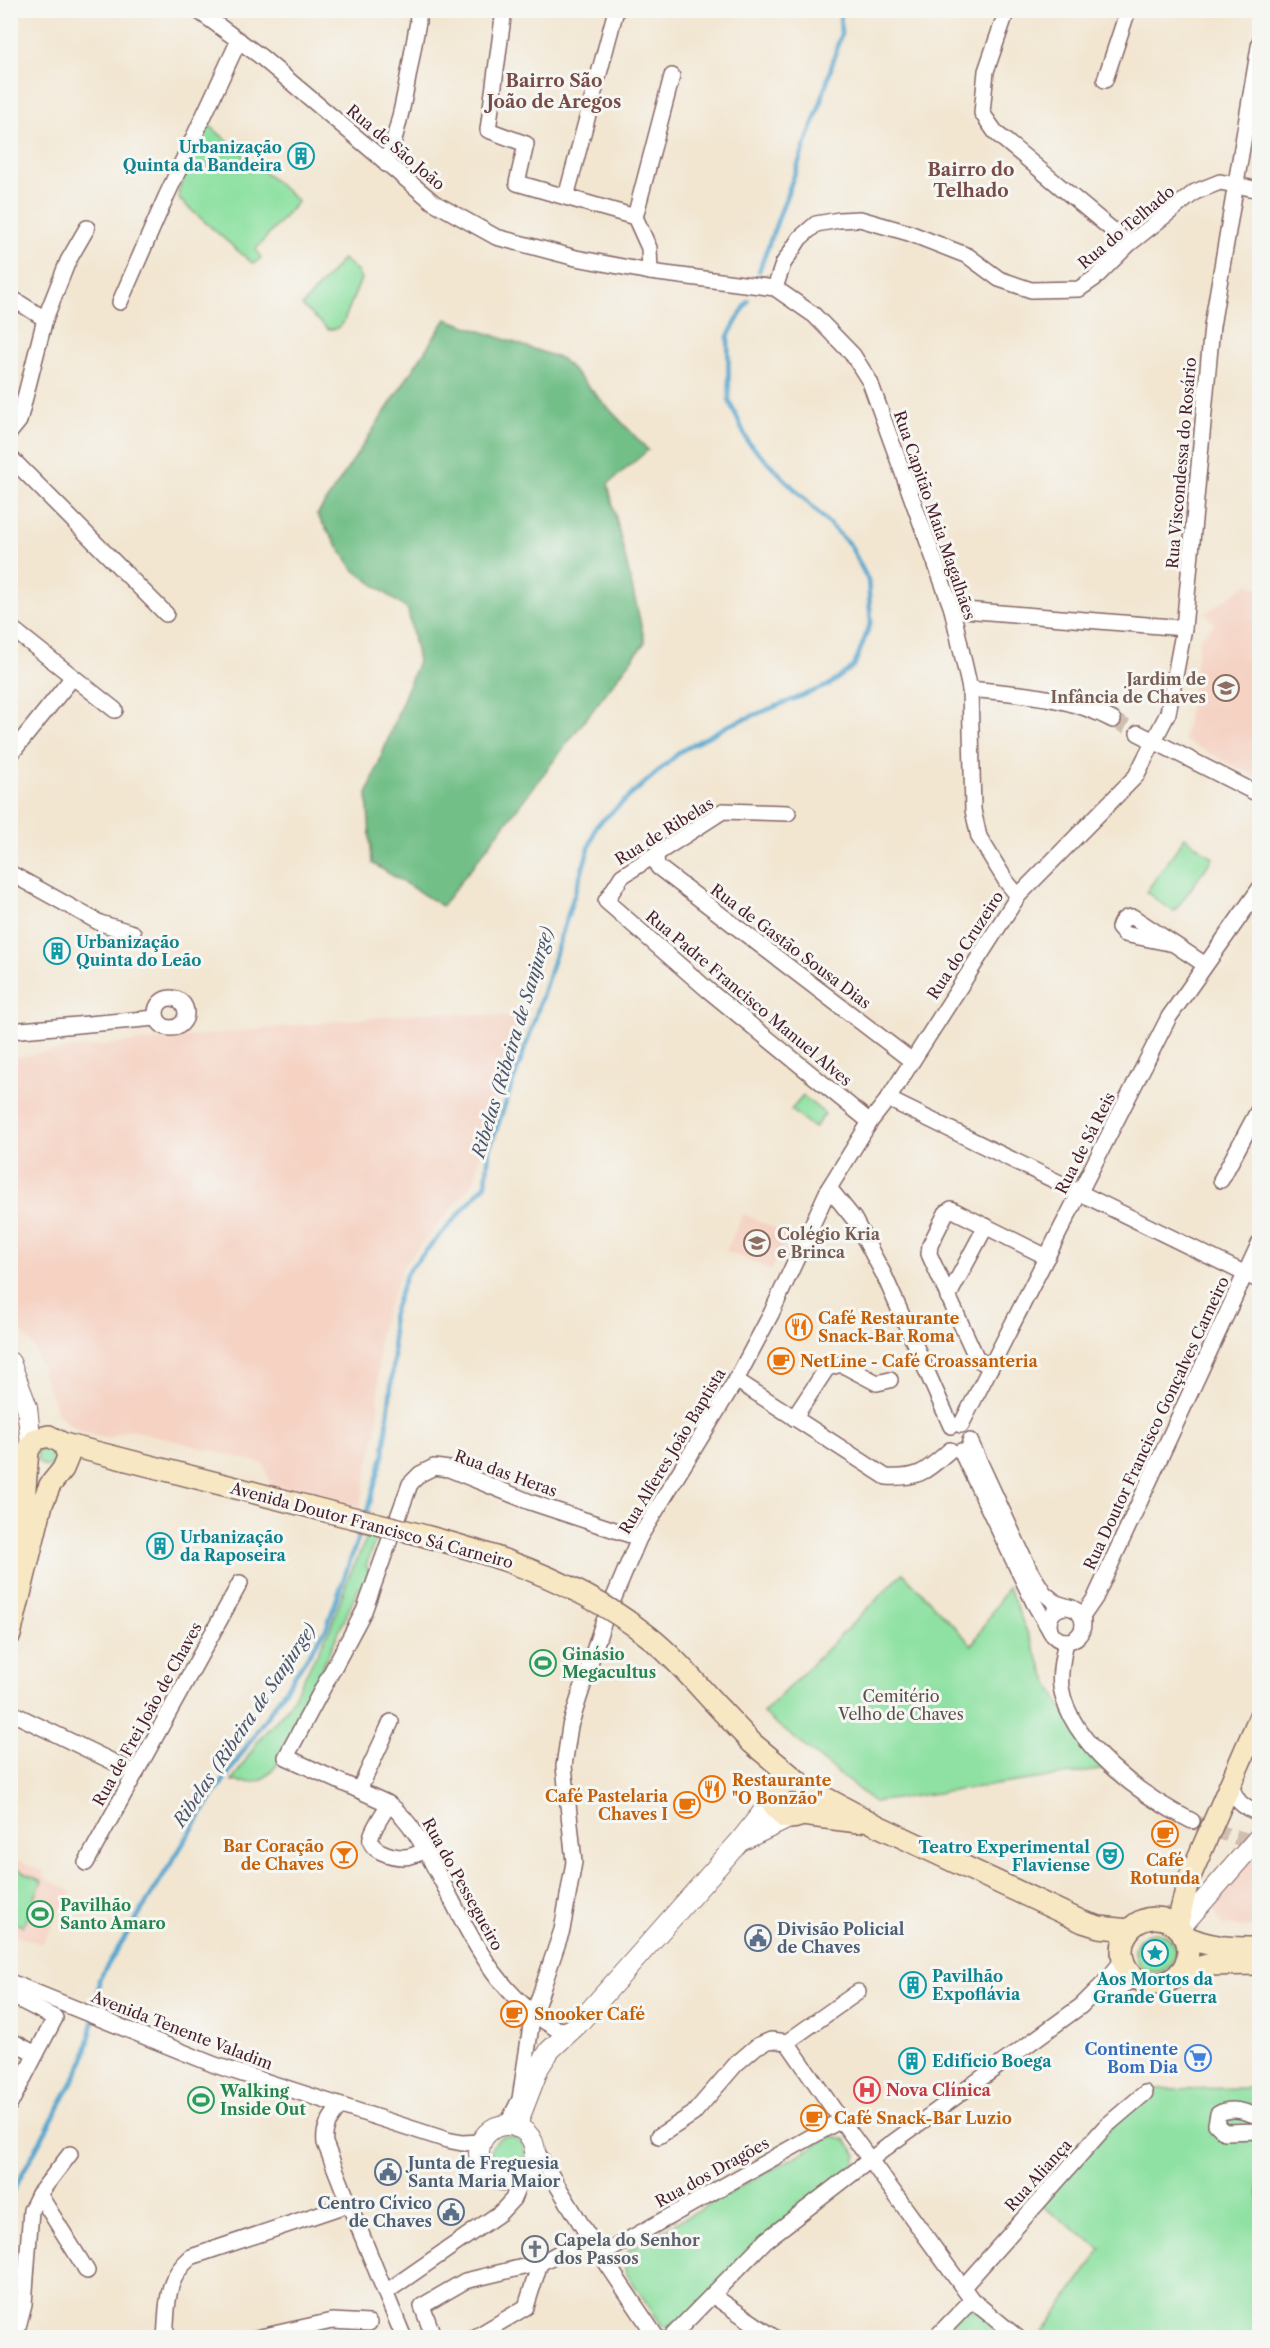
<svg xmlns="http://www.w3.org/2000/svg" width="1270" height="2348" font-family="'Libre Caslon Text',serif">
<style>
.built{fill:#f5d2c2}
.green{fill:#8ee1a2;stroke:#6c8066;stroke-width:1.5}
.forest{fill:#72bf88;stroke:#5e6f5a;stroke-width:1.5}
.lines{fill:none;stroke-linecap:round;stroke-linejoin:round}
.stream{stroke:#52a5cd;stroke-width:4.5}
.minor-tunnel{stroke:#d0beb0;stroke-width:15;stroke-dasharray:15 8;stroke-linecap:butt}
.minor-casing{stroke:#856565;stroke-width:18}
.tertiary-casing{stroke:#856565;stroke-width:22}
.secondary-casing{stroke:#856565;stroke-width:24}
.minor{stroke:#fff;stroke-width:15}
.tertiary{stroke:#fff;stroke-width:20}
.secondary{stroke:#f7e8c3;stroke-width:21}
.secondary-bridge-casing{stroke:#856565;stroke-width:24;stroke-linecap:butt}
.secondary-bridge{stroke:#f7e8c3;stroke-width:21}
.labels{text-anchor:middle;stroke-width:6;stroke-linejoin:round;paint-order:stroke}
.culture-label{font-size:16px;font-weight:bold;fill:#0d838f;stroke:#f6f6f2;text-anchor:start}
.street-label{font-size:16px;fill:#4a1f2b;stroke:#f6f6f2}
.education-label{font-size:16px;font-weight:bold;fill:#785e54;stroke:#f6f6f2;text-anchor:end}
.food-label{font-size:16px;font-weight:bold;fill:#c56008;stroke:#f6f6f2;text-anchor:start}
.leisure-label{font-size:16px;font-weight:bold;fill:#27864d;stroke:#f6f6f2;text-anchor:start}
.park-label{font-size:16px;fill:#5b5049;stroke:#f6f6f2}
.service-label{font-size:16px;font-weight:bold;fill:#4e5e75;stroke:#f6f6f2;text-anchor:start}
.shop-label{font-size:16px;font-weight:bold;fill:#366cbe;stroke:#f6f6f2;text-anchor:end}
.health-label{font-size:16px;font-weight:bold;fill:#be3a42;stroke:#f6f6f2;text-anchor:start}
.worship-label{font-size:16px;font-weight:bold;fill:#5b616d;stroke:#f6f6f2;text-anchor:start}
.neighbourhood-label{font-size:18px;font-weight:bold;fill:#784d49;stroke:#f6f6f2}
.water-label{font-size:18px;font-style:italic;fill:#4d556c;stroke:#f6f6f2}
</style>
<rect width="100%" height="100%" fill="#f6f6f2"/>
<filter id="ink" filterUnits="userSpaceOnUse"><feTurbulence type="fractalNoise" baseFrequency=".0167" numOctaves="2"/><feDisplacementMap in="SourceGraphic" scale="12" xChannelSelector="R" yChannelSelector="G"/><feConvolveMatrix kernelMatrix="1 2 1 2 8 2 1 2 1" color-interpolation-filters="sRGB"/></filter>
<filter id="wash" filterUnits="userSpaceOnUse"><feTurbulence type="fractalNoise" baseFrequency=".008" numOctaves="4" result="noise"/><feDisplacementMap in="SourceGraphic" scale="24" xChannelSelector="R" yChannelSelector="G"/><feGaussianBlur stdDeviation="1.35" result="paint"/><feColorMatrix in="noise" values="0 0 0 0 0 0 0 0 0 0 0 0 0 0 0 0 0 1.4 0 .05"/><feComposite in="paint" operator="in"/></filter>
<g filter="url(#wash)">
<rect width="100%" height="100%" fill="#f2e6d1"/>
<g class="built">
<path d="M1249,583L1259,589V779L1184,740L1200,637L1215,624L1206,613Z"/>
<path d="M430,1012L519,1018L513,1057L487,1118L474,1182L404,1265L379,1333L378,1422L360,1507L271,1485L264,1464L129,1429L107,1439L83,1433L68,1424L57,1412L33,1346L16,1325L11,1307V1058L66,1049Z"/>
<path d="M743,1214L788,1234L771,1270L726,1251Z"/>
<path d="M1257,1853H1259V1927L1224,1926L1213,1909Z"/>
<path d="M11,1858L45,1872L43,1876L72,1892L69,1898L67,1897L42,1944L15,1935L11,1943Z"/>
</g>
<g class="green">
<path d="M209,125L298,201L256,249L261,258L255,263L251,262L180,200L178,191Z"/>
<path d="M343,259L357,271L361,279L343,323L336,329H328L302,306Z"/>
<path d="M1185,837L1213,858L1174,912L1146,892Z"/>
<path d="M803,1096L825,1114L814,1128L791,1110Z"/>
<circle cx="47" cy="1456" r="10"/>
<path d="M368,1535L377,1536L366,1566L372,1573L367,1585L359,1588L279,1762C264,1783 257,1785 232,1781L259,1740L288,1707L313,1661L330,1629L348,1579Z"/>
<path d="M903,1573L972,1645L1008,1587L1050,1686L1078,1735L1107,1769L874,1802L763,1713Z"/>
<path d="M11,1866L42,1881L23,1926L12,1922Z"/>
<circle cx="1155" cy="1952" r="20"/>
<path d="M1259,2088V2337H1040L1101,2249L1038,2203L1145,2093L1159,2089Z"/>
<path d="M832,2136L845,2139L857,2155L854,2167L679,2326L663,2327L626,2273L624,2263L629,2249Z"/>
<circle cx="508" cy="2153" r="17"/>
<path d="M967,2305L1018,2338H935Z"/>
</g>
<path class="forest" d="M446,319L562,359L648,450L608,484L645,642L442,906L372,863L367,794L418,661L408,610L353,569L317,515Z"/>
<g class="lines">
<g class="stream">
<path d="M759,271L821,102L841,34L840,10"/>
<path d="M366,1516L384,1453L394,1358L392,1316L407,1272L486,1184L489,1150L531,1031L596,826L681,751L727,726L829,685L854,666L871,622L868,580L850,545L748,442L729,400L728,336L748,301"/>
<path d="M10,2196L83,2063L98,2003L99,1979L209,1802L326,1629L362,1527"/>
</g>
</g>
</g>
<g filter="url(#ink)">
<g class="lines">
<g class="minor-tunnel">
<path d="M1113,720L1138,733"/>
<path d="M1192,1821L1215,1831L1260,1844"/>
</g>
<defs>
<g id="minor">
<path d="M197,10L260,56L433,202L496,237L576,258L650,272L775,288L814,315L853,355L870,382L952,609L970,689L973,810L979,837L1006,881L1018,896"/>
<path d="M504,10L488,130L526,144L517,183L635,217L649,248L650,272"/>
<path d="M1007,10L986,71L982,113L996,133L1129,244"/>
<path d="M1105,80L1128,10"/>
<path d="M386,164C403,118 409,69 418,22L417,10"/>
<path d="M566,197L616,10"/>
<path d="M635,217L672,76"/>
<path d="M775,288L783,264L800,238L816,224L839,220L860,219L909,233L968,256L999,279L1031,290L1079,289L1095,278L1129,244L1195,192L1220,182L1260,190"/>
<path d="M10,297L45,319"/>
<path d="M120,302L165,199L239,40"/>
<path d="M10,432L19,421L45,319L68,261L87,228"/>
<path d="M10,457L166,614"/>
<path d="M952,609L1184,628"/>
<path d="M10,627L115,710"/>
<path d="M970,689C1019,694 1068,696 1113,720"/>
<path d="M1138,733L1260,795"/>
<path d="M10,755L73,677"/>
<path d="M788,813L723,811L622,876L606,901L708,990L870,1122"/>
<path d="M657,854L656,860L658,867L912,1061"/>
<path d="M10,873L100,923L133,933"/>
<path d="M1174,944L1124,934L1119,928C1121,920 1125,917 1133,917L1204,964"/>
<circle cx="171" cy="1013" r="15"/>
<path d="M10,1031L156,1018"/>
<path d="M888,1099L1260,1281"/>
<path d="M1221,1180L1260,1107"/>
<path d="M829,1188L854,1219L884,1275L951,1426"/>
<path d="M948,1297L986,1226"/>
<path d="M991,1367L977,1359L929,1254L930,1245L946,1213L951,1209L1047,1257"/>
<path d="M736,1380L886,1477C920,1479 926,1471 950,1450"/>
<path d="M794,1418L827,1368L841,1364L877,1383L890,1380"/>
<path d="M961,1425L1169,1017L1260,888"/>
<path d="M970,1441L1029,1569L1044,1593L1056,1603L1072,1608"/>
<path d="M961,1451L1034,1603L1051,1632"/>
<circle cx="1066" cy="1624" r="17"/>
<path d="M1082,1617L1095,1598L1260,1242"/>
<path d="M1066,1641C1063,1656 1059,1672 1061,1687C1070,1745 1143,1797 1192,1821"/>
<path d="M10,1712L136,1773"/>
<path d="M1231,1782C1234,1800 1242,1808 1260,1813"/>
<path d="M359,1790L391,1722"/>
<path d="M389,1804C383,1814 374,1826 371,1837C368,1851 393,1857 403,1857C412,1857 418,1854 425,1850"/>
<path d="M86,1863L240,1583"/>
<path d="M10,1982L215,2065L447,2140L462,2143L481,2142"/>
<path d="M10,1995L55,2018L36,2054L10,2040"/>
<path d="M1097,1997L1137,1979"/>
<path d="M576,2025L564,2030L557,2029C492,1992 470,1933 436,1870C423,1845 411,1821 389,1804L286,1757L364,1611L410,1484L420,1474L434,1467L449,1469L530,1502L639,1538"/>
<path d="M787,2042L841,2120L972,2300L1018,2338"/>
<path d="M787,2042L858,1992"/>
<path d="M10,2104L36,2054"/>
<path d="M340,2106C331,2118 323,2127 325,2143L349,2204L404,2338"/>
<path d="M1260,2117C1246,2112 1232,2106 1218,2114L1216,2124L1224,2132L1260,2131"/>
<path d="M507,2125L520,2099L532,2019L562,1930L574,1862L564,1766L570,1726L602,1626L639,1538L736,1380L771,1314L829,1188L870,1122L888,1099L1018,896L1136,776L1168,713L1184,628L1212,326L1260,41"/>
<path d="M659,2136L693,2114L736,2064L757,2046L771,2040L787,2042"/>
<path d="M535,2149L589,2237L657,2338"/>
<path d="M39,2194L87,2271"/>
<path d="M601,2255L841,2120"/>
<path d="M963,2287L1105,2127L1145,2093"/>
<path d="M386,2292L500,2213L513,2199L521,2177"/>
<path d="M712,2295L775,2338"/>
<path d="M15,2338L24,2304L31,2210L39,2194L70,2154"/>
<path d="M165,2338C168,2305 164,2280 191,2257L349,2204"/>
<path d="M256,2338L332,2321L369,2323"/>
<path d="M434,2338L422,2306L465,2281L540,2263L589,2237"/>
<path d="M474,2338L526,2307L540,2263"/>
<path d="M670,2338L766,2240L892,2143L1081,2006L1107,1980L1123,1960"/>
<path d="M935,2338L972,2300"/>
</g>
<g id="tertiary">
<path d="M10,1362L27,1407L31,1444"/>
<path d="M745,1839L789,1818"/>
<path d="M1179,1929L1260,1836"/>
<circle cx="507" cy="2153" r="28"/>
<path d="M516,2127L539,2067L550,2050L577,2025L617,1980L740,1841L773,1799"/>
</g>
<g id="secondary">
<path d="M64,1444L310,1507"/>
<path d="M10,1569L23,1514L28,1450L36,1439L49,1436L64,1444L68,1457L63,1469L50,1485L42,1504L10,1635"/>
<path d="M721,1710L752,1743L800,1783C818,1798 807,1823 784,1817L773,1804L774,1792L785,1782L800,1783"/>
<path d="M805,1787L878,1826L1083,1922L1099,1927L1129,1930"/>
<path d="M802,1815L858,1822"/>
<circle cx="1155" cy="1951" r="33"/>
<path d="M1177,1927L1188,1881L1260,1716"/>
<path d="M1183,1935C1208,1948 1232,1948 1260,1948"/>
<path d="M1179,1973L1207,1965L1260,1964"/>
</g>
</defs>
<use href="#minor" class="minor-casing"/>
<use href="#tertiary" class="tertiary-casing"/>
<use href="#secondary" class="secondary-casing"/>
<use href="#minor" class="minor"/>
<use href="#tertiary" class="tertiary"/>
<use href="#secondary" class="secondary"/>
<defs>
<path id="secondary-bridge" d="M310,1507C427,1537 550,1559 648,1636C675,1657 697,1685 721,1710"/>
</defs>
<use href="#secondary-bridge" class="secondary-bridge-casing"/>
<use href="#secondary-bridge" class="secondary-bridge"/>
</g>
</g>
<defs>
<symbol id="building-ring" viewBox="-11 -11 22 22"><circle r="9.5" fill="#f6f6f2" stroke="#0f9aa8" stroke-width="1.5"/><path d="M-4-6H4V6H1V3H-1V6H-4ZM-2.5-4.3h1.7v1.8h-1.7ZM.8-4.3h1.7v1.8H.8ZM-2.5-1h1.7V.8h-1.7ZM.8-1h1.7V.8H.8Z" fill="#0f9aa8"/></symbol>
<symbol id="school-ring" viewBox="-11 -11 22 22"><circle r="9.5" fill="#f6f6f2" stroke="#8d6e63" stroke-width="1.5"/><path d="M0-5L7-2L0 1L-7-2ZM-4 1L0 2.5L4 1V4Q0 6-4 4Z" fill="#8d6e63"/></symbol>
<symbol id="restaurant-ring" viewBox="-11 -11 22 22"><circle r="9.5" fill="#f6f6f2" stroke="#e8710a" stroke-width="1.5"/><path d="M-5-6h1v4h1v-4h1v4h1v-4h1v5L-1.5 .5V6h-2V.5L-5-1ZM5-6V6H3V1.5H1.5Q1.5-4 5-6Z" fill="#e8710a"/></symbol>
<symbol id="cafe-ring" viewBox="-11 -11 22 22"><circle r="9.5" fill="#f6f6f2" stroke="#e8710a" stroke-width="1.5"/><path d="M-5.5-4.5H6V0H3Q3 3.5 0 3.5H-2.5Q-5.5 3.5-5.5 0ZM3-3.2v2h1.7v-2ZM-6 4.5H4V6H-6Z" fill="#e8710a"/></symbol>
<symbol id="stadium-ring" viewBox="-11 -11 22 22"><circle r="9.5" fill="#f6f6f2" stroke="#2e9e5b" stroke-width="1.5"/><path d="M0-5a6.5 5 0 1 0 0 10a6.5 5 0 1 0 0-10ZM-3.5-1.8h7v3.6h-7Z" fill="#2e9e5b"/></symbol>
<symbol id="bar-ring" viewBox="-11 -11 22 22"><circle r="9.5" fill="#f6f6f2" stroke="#e8710a" stroke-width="1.5"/><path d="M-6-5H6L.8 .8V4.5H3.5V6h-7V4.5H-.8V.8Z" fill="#e8710a"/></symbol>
<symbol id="theatre-ring" viewBox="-11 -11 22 22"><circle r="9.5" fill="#f6f6f2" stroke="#0f9aa8" stroke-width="1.5"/><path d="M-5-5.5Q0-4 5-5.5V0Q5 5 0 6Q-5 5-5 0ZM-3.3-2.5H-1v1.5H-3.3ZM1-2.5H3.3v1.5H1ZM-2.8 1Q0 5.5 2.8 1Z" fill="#0f9aa8"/></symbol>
<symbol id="civic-ring" viewBox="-11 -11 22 22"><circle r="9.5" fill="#f6f6f2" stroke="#5c6f8a" stroke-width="1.5"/><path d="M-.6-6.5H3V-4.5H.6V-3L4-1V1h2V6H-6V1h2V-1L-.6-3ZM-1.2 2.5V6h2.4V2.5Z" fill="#5c6f8a"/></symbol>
<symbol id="sight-ring" viewBox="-11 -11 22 22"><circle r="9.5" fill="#f6f6f2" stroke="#0f9aa8" stroke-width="1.5"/><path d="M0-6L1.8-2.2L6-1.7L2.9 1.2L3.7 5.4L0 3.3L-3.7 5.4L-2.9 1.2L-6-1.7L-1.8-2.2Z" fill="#0f9aa8"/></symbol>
<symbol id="supermarket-ring" viewBox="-11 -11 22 22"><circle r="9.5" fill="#f6f6f2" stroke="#3f7fe0" stroke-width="1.5"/><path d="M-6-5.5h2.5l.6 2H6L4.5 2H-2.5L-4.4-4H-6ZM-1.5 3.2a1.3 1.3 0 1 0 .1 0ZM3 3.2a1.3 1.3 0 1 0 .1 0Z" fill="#3f7fe0"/></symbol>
<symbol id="hospital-ring" viewBox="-11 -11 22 22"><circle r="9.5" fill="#f6f6f2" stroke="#e0444e" stroke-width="1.5"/><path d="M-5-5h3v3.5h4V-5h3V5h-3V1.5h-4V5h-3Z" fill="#e0444e"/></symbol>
<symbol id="church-ring" viewBox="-11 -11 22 22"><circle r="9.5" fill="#f6f6f2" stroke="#6b7280" stroke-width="1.5"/><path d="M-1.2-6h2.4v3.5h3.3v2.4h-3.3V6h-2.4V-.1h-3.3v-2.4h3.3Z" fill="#6b7280"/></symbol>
</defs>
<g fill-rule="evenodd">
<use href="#building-ring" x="286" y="141" width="30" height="30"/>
<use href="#school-ring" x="1211" y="673" width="30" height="30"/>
<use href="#building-ring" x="42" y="936" width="30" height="30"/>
<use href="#school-ring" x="742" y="1228" width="30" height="30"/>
<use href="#restaurant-ring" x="784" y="1312" width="30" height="30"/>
<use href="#cafe-ring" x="766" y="1346" width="30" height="30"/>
<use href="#building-ring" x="145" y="1531" width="30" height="30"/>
<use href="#stadium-ring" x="528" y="1648" width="30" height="30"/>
<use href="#restaurant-ring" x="697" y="1774" width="30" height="30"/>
<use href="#cafe-ring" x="672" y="1790" width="30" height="30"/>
<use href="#cafe-ring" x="1150" y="1819" width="30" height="30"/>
<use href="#bar-ring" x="329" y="1840" width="30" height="30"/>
<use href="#theatre-ring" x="1095" y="1841" width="30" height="30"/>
<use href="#stadium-ring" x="25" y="1899" width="30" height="30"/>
<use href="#civic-ring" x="743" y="1923" width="30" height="30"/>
<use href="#sight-ring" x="1140" y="1938" width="30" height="30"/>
<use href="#building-ring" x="898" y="1970" width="30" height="30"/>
<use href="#cafe-ring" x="499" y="1999" width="30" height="30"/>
<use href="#supermarket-ring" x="1183" y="2043" width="30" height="30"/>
<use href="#building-ring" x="897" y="2046" width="30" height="30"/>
<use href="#hospital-ring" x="852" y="2075" width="30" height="30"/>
<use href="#stadium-ring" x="186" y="2085" width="30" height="30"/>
<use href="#cafe-ring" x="799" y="2103" width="30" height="30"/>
<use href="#civic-ring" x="373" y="2157" width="30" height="30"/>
<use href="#civic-ring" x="436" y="2197" width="30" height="30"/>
<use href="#church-ring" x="520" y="2234" width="30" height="30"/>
</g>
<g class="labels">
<g class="culture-label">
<text x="282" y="153" text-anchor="end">Urbanização<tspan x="282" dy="18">Quinta da Bandeira</tspan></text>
<text x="76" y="948">Urbanização<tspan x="76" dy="18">Quinta do Leão</tspan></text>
<text x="180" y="1543">Urbanização<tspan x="180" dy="18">da Raposeira</tspan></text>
<text x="1090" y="1853" text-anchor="end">Teatro Experimental<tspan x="1090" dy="18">Flaviense</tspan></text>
<text x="932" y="1982">Pavilhão<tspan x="932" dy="18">Expoflávia</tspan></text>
<text x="1155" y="1985" text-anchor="middle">Aos Mortos da<tspan x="1155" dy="18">Grande Guerra</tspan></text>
<text x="932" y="2067">Edifício Boega</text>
</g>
<g class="street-label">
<text transform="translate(396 147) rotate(40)" y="6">Rua de São João</text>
<text transform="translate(1126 227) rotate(-40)" y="6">Rua do Telhado</text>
<text transform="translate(1181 463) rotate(-85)" y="6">Rua Viscondessa do Rosário</text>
<text transform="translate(935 515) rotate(71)" y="6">Rua Capitão Maia Magalhães</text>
<text transform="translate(664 831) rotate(-32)" y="6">Rua de Ribelas</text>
<text transform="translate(965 945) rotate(-57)" y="6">Rua do Cruzeiro</text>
<text transform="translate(791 946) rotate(37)" y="6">Rua de Gastão Sousa Dias</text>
<text transform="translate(749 998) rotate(40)" y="6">Rua Padre Francisco Manuel Alves</text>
<text transform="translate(1085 1143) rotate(-63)" y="6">Rua de Sá Reis</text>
<text transform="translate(1156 1423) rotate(-65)" y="6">Rua Doutor Francisco Gonçalves Carneiro</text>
<text transform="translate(672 1451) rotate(-59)" y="6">Rua Alferes João Baptista</text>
<text transform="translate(506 1473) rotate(20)" y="6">Rua das Heras</text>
<text transform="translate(372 1525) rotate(15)" y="6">Avenida Doutor Francisco Sá Carneiro</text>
<text transform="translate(147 1714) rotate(-61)" y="6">Rua de Frei João de Chaves</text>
<text transform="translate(463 1884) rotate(61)" y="6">Rua do Pessegueiro</text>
<text transform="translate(182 2030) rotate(21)" y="6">Avenida Tenente Valadim</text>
<text transform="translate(712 2172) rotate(-29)" y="6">Rua dos Dragões</text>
<text transform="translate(1038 2175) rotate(-48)" y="6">Rua Aliança</text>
</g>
<g class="education-label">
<text x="1206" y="685">Jardim de<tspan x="1206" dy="18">Infância de Chaves</tspan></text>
<text x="777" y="1240" text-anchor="start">Colégio Kria<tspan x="777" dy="18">e Brinca</tspan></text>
</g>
<g class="food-label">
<text x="818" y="1324">Café Restaurante<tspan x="818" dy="18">Snack-Bar Roma</tspan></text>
<text x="800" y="1367">NetLine - Café Croassanteria</text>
<text x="732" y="1786">Restaurante<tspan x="732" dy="18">"O Bonzão"</tspan></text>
<text x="668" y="1802" text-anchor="end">Café Pastelaria<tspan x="668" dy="18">Chaves I</tspan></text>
<text x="324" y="1852" text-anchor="end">Bar Coração<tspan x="324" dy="18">de Chaves</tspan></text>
<text x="1165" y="1866" text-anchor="middle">Café<tspan x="1165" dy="18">Rotunda</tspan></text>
<text x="534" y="2020">Snooker Café</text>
<text x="834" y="2124">Café Snack-Bar Luzio</text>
</g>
<g class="leisure-label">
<text x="562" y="1660">Ginásio<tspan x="562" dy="18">Megacultus</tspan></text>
<text x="60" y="1911">Pavilhão<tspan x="60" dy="18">Santo Amaro</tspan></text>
<text x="220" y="2097">Walking<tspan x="220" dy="18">Inside Out</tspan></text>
</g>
<g class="park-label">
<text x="901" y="1702">Cemitério<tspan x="901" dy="18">Velho de Chaves</tspan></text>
</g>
<g class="service-label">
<text x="777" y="1935">Divisão Policial<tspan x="777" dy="18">de Chaves</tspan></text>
<text x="408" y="2169">Junta de Freguesia<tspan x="408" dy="18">Santa Maria Maior</tspan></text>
<text x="432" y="2209" text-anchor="end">Centro Cívico<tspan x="432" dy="18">de Chaves</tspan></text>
</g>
<g class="shop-label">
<text x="1178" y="2055">Continente<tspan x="1178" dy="18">Bom Dia</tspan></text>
</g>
<g class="health-label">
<text x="886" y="2096">Nova Clínica</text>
</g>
<g class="worship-label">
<text x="554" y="2246">Capela do Senhor<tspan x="554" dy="18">dos Passos</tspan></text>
</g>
<g class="neighbourhood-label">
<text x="554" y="87">Bairro São<tspan x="554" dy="21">João de Aregos</tspan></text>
<text x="971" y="176">Bairro do<tspan x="971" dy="21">Telhado</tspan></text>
</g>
<g class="water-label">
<text transform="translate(513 1042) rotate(-73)" y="6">Ribelas (Ribeira de Sanjurge)</text>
<text transform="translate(245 1725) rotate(-56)" y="6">Ribelas (Ribeira de Sanjurge)</text>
</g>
</g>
<rect width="1270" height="2348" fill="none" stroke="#f6f6f2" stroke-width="36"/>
</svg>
